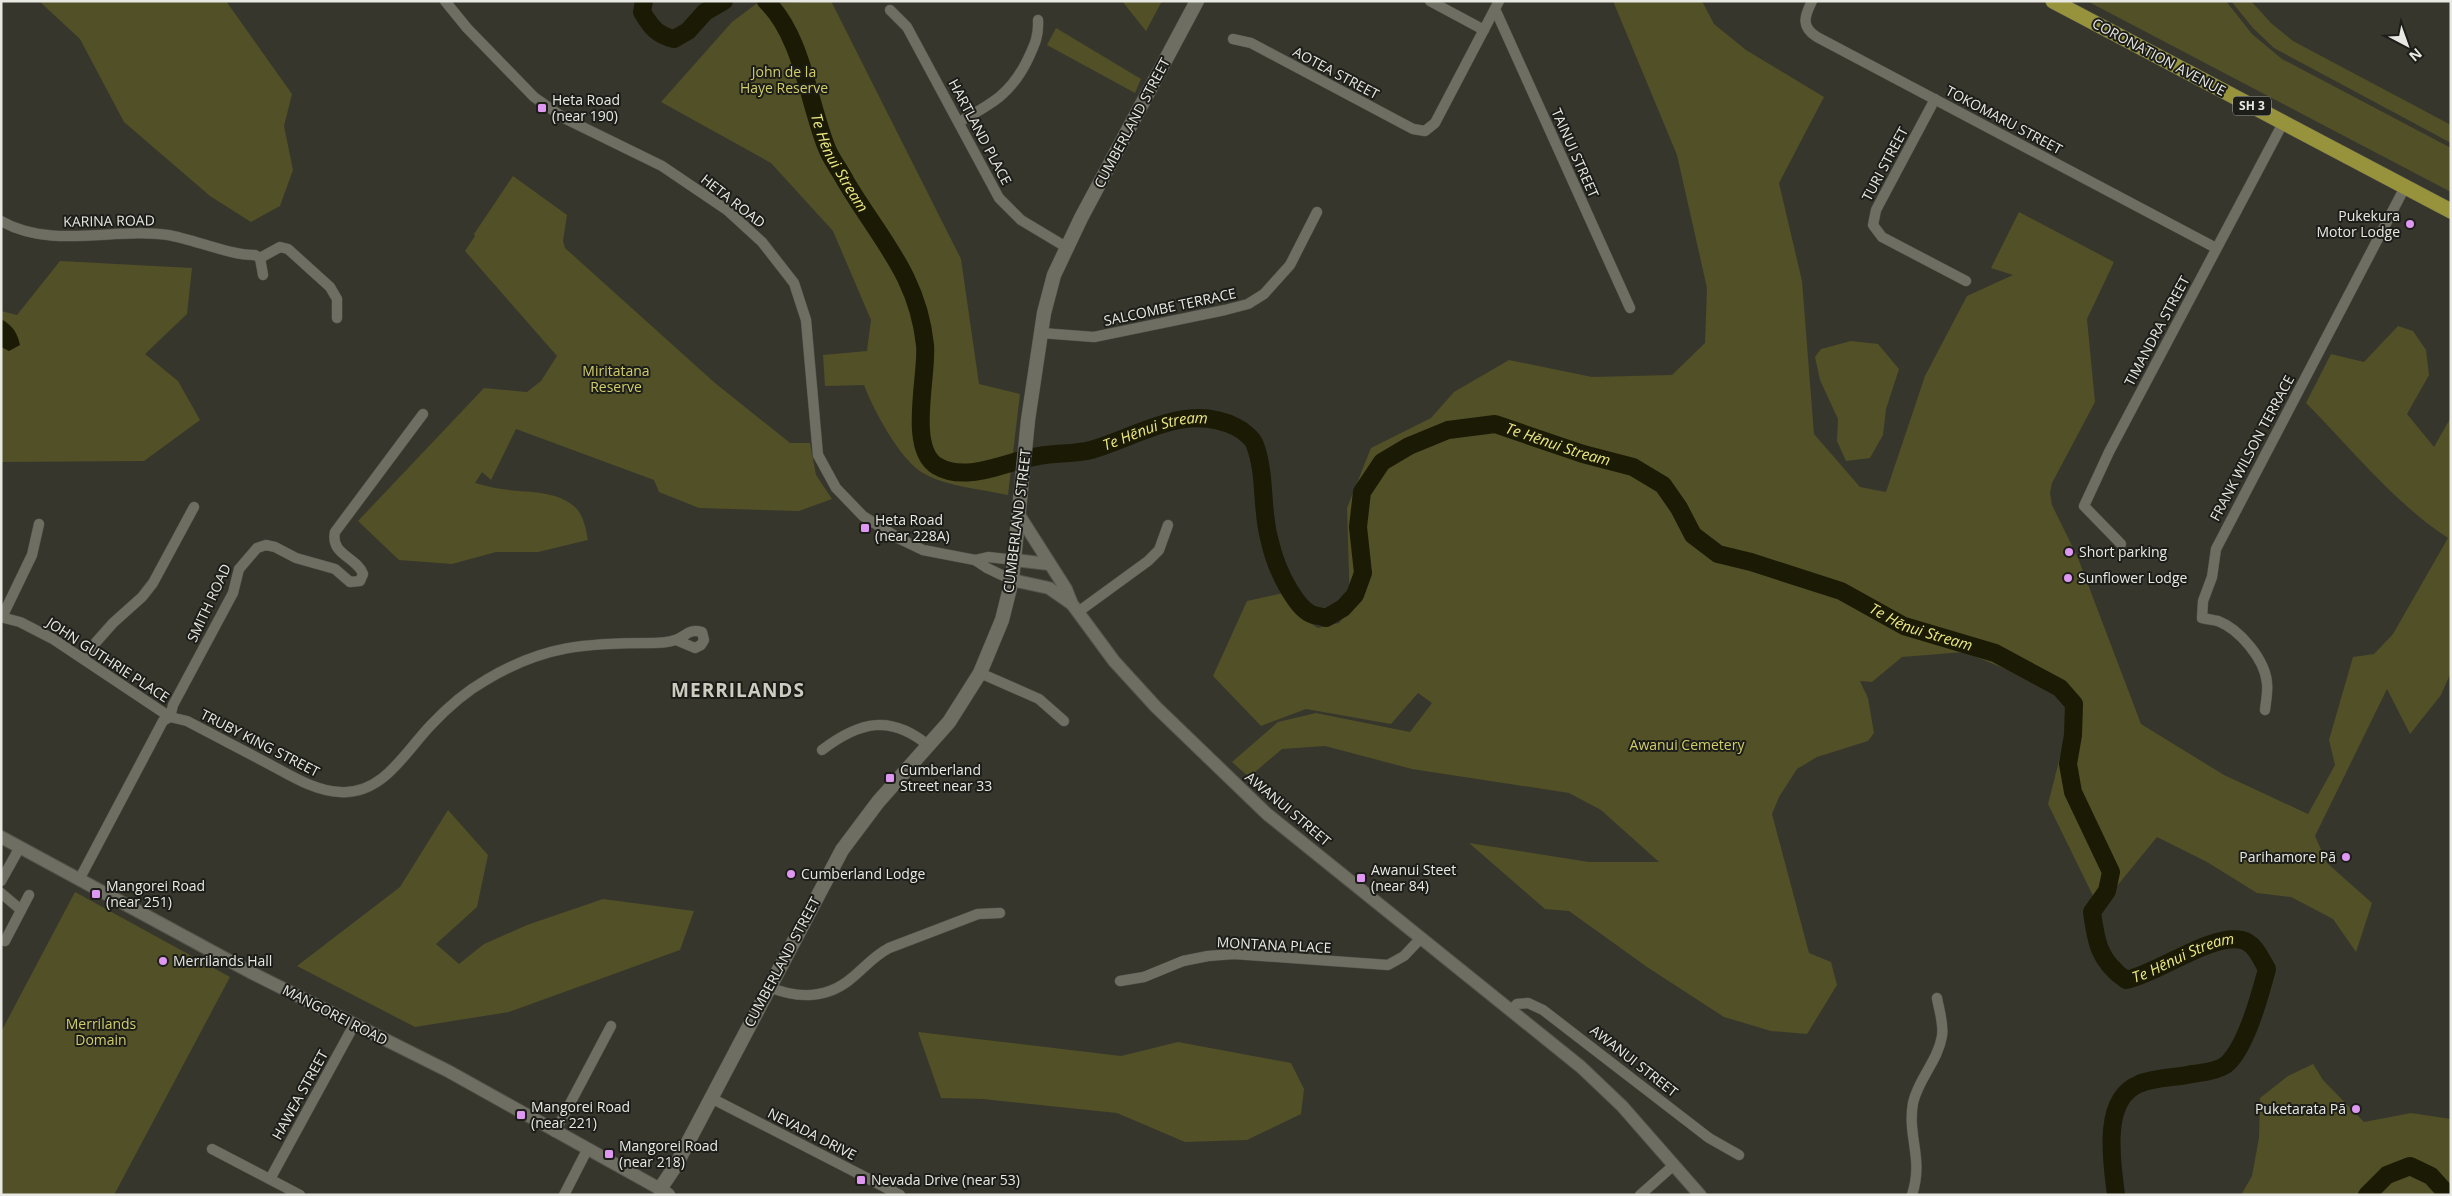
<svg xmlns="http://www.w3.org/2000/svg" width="2452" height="1196" font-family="'Open Sans',sans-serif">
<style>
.green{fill:#525026}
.water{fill:#1b1a05}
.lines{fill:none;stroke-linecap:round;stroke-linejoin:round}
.river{stroke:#1b1a05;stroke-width:18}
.minor-casing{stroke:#53534b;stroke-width:11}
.tertiary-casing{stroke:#53534b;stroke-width:14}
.secondary-casing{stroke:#53534b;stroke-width:15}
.trunk-casing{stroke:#53534b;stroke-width:16}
.minor{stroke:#6e6e63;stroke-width:10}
.tertiary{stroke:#6e6e63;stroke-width:12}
.secondary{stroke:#6e6e63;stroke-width:14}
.trunk{stroke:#96933c;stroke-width:15}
.poi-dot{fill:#de98f2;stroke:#1d1d19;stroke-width:2}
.labels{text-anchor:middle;stroke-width:4;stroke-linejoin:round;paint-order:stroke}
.shield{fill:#1d1d19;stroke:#acaca6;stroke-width:1}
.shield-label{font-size:12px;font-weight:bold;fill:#e9e9e3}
.street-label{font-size:14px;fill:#e9e9e3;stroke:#1d1d19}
.park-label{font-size:14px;fill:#d1ce6a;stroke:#1d1d19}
.poi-label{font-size:14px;fill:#e9e9e3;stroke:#1d1d19;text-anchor:start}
.water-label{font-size:15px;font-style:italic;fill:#ebe884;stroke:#1d1d19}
.district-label{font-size:19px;font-weight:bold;letter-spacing:1px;fill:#ccccc0;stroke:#1d1d19}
</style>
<rect width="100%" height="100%" fill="#36362d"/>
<g class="green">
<path d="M39,1H226L292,94L284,126L293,170L280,206L251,222L210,196L124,122L80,39Z"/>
<path d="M831,1L961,259L979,384L1020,394L1008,495C981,489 947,487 923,473C900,460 873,409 864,385L825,386L823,355L867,351L871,320L833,231L771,163L661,102L732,22L756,4Z"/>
<path d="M1122,1H1162L1146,31Z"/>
<path d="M1613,1H1702L1714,24L1746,50L1824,97L1779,183L1802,281L1814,434L1860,487L1886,492L1925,376L1967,296L2013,275L1991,268L2019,212L2114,262L2087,319L2095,402L2052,483L2050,493L2052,505L2078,558L2141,724L2224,775L2308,814L2335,765L2329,740L2353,657L2374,654L2393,634L2448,538C2393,502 2352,449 2306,403L2331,354L2364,362L2398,326L2413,331L2426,350L2429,375L2407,414L2434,447L2451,417V672L2441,695L2410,734L2387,689L2315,836L2327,863L2372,903L2356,952L2333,919L2291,897L2257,893L2207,862L2157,837L2099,908L2048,804L2069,722L2067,706L2045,685L1964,652L1902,657L1872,682L1860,681L1868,698L1874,733L1868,741L1817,757L1797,769L1779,797L1772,814L1809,953L1831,962L1837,985L1807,1034L1771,1031L1724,1017L1647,967L1569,911L1545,909L1469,843L1589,862H1659L1601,810L1569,793L1412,769L1325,746L1282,749L1249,777L1232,762L1278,722L1316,713L1410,732L1432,703L1418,693L1391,724L1306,709L1261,726L1213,676L1247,601L1288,592L1302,618L1318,628L1339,623L1350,608L1347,508L1371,448L1431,418L1454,392L1509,360L1592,377L1672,375L1705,343L1707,288L1677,155Z"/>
<path d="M2087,1H2226L2252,34L2282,59L2451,148V192Z"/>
<path d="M2231,1H2251L2271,23L2293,41L2451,125V143L2274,48L2253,28Z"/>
<path d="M1056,28L1141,79L1135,93L1047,45Z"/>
<path d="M513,176L567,215L563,241L565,248L715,383L790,443H810L816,475L832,499L799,511L699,508L659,492L654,480L516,429L491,480L482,472L475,483C484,485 493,488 502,489C524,493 557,489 576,508C584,516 586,530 588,540L538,552H496L452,564L399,560L358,521L484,388L527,392L541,381L557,356L465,251L475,236L474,234Z"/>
<path d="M60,261L192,268L187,314L145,354L178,381L200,420L144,461L1,462V311L17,315Z"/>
<path d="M1851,341L1878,344L1899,369L1886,409L1883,435L1870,458L1846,461L1837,441L1838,419L1820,380L1815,357L1821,349Z"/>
<path d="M448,810L488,855L477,907L436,944L459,964L484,944L527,925L603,899L694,911L680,950L509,1012L415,1027L297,966L400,887Z"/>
<path d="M75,892L230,977L114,1195H1V1032Z"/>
<path d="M918,1032L1121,1056L1178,1042L1291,1063L1304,1089L1301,1114L1247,1140L1185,1142L1117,1113L983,1099L941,1098Z"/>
<path d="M2313,1064L2323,1080L2364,1122L2411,1113L2451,1119V1195H2241L2252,1176L2259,1138L2260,1098L2288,1076Z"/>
</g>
<path class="water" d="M1,319C13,326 17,332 20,345L9,351L1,347Z"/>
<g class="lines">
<g class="river">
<path d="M644,1L642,12C651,27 657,35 674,39L688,31L705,12L724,1"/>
<path id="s1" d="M766,1C802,36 808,100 826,146C830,158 840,170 846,182C880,239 918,276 925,345C928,374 907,448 937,466C967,484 1009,460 1039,456C1056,453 1075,454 1091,450C1139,436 1186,402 1236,427C1242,430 1253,438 1255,445C1266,474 1261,508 1269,538C1273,556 1280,575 1290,591C1295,599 1302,610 1311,614C1315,616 1322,616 1326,618L1343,608L1355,595L1363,573L1358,527L1362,492L1382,462L1409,446L1448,430L1495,424L1583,454L1633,467L1663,485L1679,508L1693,535L1718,554L1751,562L1841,591L1904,626L1995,653L2060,688L2074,704L2073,735L2068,764L2073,792L2111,872L2107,891L2092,912C2096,942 2099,961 2126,980C2159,973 2211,933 2242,940C2255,943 2261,959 2267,969C2260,995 2247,1044 2228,1063C2221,1070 2201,1073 2192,1074C2175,1078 2155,1077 2139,1084C2101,1099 2112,1163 2116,1195"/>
<path d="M2367,1195L2387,1175L2410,1166L2431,1176L2448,1195"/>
</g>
<defs>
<g id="minor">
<path d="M445,1L467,28L534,97L564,118L662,166L727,210L762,242L794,283L806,320L818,455L836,488L863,516L900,539L923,550L975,560L988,557L1015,560"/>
<path d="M1430,1L1484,30"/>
<path d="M1812,1C1804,17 1801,27 1817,37L2216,248"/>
<path d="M1495,9L1630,308"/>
<path d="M890,10L907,27L999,198L1021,220L1066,247"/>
<path d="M1233,39L1251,43L1413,129L1425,131L1435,123L1499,1"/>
<path d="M1935,99L1876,210L1873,225L1882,237L1966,281"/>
<path d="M959,122C991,104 1010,95 1027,61C1034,46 1039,37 1038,20"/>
<path d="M1,221C52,250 114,227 168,235C193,239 232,256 255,255L260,258L263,275"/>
<path d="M260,258L280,247L288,249L330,287L337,299V318"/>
<path d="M1041,333L1094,337L1225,310L1248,304L1264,294L1290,265L1317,212"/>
<path d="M2121,544L2084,506L2109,452L2283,123"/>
<path d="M975,560L987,568L1012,580"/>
<path d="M1078,612L1148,561L1159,550L1168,525"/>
<path d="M1,617L20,622L53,639L170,717L187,721C214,735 240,749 267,763C290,775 314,791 340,792C383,795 405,752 431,725C447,708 465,692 486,680C544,645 587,643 653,643C659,643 669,642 675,640C686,637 688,628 702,632L704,640L701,645L695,648L676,640"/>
<path d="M2,617L32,555L39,524"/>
<path d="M82,658L113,623L142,597L153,583L194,507"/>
<path d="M980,673L1039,699L1064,721"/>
<path d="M2265,710C2266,701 2268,691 2267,683C2265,659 2239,629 2218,621C2213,620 2207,619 2202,618L2203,601L2212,577L2216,549L2405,187"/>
<path d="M822,750C860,721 891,714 929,746"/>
<path d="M80,878L163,721L170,717L173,705L233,593L239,569L257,548L266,545L275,547L296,558L335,569L350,582L360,581L363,574C357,557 330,555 335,532L423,414"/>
<path d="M1,881L20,847"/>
<path d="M1,893L21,910"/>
<path d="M5,941L29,895"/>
<path d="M1120,981L1144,977L1183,961L1208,956L1234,954L1388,965L1404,956L1421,938"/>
<path d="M769,987C798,999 828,999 853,977C865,967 874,956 889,948L978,914L1000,913"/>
<path d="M1511,1010L1517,1004L1528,1003L1543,1010L1709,1138L1739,1155"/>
<path d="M711,1098L900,1195"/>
<path d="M555,1132L611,1026"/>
<path d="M212,1149L300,1195"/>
<path d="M270,1179L354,1025"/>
<path d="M564,1195L587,1150"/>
<path d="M1640,1195L1674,1165"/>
<path d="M1912,1195C1924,1158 1907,1137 1913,1103C1918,1079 1938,1061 1942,1036C1944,1024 1939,1010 1937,998"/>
</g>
<g id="tertiary">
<path d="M1019,515L1066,589L1072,604L1114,661L1156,707L1267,814L1581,1067L1622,1106L1700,1195"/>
<path d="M1015,560L1049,564"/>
<path d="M1012,580L1049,588L1072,604"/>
<path d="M1,837L252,973L448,1071L660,1189"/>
</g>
<path id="secondary" d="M668,1195L660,1189L676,1165L842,850L878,802L949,722L980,673L1002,620L1012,580L1028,420L1044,313L1054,275L1081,218L1197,1"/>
<path id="trunk" d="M2053,1L2451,211"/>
</defs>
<use href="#minor" class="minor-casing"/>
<use href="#tertiary" class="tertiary-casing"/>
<use href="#secondary" class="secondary-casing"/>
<use href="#trunk" class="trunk-casing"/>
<use href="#minor" class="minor"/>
<use href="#tertiary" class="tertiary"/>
<use href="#secondary" class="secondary"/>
<use href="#trunk" class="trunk"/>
</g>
<g class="poi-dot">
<rect x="537" y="103" width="10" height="10" rx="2.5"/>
<circle cx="2410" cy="224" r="5"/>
<rect x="860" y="523" width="10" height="10" rx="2.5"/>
<circle cx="2069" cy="552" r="5"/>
<circle cx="2068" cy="578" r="5"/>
<rect x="885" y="773" width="10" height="10" rx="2.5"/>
<circle cx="2346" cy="857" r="5"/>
<circle cx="791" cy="874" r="5"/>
<rect x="1356" y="873" width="10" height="10" rx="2.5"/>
<rect x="91" y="889" width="10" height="10" rx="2.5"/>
<circle cx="163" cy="961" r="5"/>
<circle cx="2356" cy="1109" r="5"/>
<rect x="516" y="1110" width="10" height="10" rx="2.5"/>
<rect x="604" y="1149" width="10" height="10" rx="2.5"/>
<rect x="856" y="1175" width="10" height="10" rx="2.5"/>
</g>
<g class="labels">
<rect class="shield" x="2233" y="96.5" width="38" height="19" rx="4"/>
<g class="shield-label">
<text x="2252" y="110">SH 3</text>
</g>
<g class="street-label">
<text transform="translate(2159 57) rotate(28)" y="5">CORONATION AVENUE</text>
<text transform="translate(1336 73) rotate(28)" y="5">AOTEA STREET</text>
<text transform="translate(2004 120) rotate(28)" y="5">TOKOMARU STREET</text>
<text transform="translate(1132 123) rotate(-62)" y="5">CUMBERLAND STREET</text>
<text transform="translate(980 132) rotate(62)" y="5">HARTLAND PLACE</text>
<text transform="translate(1575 153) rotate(66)" y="5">TAINUI STREET</text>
<text transform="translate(1885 164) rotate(-62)" y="5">TURI STREET</text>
<text transform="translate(733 201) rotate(38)" y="5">HETA ROAD</text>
<text transform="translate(109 221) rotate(-1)" y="5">KARINA ROAD</text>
<text transform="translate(1170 307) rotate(-12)" y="5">SALCOMBE TERRACE</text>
<text transform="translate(2157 331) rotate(-62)" y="5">TIMANDRA STREET</text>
<text transform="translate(2252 448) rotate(-62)" y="5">FRANK WILSON TERRACE</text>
<text transform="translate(1017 521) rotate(-83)" y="5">CUMBERLAND STREET</text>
<text transform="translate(209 603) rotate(-65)" y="5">SMITH ROAD</text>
<text transform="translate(108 660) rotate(33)" y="5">JOHN GUTHRIE PLACE</text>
<text transform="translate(260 743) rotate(27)" y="5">TRUBY KING STREET</text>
<text transform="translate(1288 809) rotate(40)" y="5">AWANUI STREET</text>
<text transform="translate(1274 945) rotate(3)" y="5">MONTANA PLACE</text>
<text transform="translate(782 962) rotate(-62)" y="5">CUMBERLAND STREET</text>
<text transform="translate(335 1015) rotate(27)" y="5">MANGOREI ROAD</text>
<text transform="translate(1634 1061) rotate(38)" y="5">AWANUI STREET</text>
<text transform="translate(300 1095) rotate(-61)" y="5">HAWEA STREET</text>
<text transform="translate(812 1134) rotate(27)" y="5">NEVADA DRIVE</text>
</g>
<g class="park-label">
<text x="784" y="77">John de la<tspan x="784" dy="16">Haye Reserve</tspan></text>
<text x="616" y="376">Miritatana<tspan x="616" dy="16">Reserve</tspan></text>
<text x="1687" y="750">Awanui Cemetery</text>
<text x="101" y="1029">Merrilands<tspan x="101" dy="16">Domain</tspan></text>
</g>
<g class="poi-label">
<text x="552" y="105">Heta Road<tspan x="552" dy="16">(near 190)</tspan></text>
<text x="2400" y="221" text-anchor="end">Pukekura<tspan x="2400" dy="16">Motor Lodge</tspan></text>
<text x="875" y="525">Heta Road<tspan x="875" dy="16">(near 228A)</tspan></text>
<text x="2079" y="557">Short parking</text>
<text x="2078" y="583">Sunflower Lodge</text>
<text x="900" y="775">Cumberland<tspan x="900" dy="16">Street near 33</tspan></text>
<text x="2336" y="862" text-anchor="end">Parihamore Pā</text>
<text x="1371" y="875">Awanui Steet<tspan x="1371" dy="16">(near 84)</tspan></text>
<text x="801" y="879">Cumberland Lodge</text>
<text x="106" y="891">Mangorei Road<tspan x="106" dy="16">(near 251)</tspan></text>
<text x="173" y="966">Merrilands Hall</text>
<text x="531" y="1112">Mangorei Road<tspan x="531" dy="16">(near 221)</tspan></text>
<text x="2346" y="1114" text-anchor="end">Puketarata Pā</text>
<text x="619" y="1151">Mangorei Road<tspan x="619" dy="16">(near 218)</tspan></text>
<text x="871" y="1185">Nevada Drive (near 53)</text>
</g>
<g class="water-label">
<text dy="5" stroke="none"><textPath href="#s1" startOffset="179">Te Hēnui Stream</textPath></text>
<text dy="5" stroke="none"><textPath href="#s1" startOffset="734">Te Hēnui Stream</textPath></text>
<text dy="5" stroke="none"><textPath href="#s1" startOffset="1409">Te Hēnui Stream</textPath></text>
<text dy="5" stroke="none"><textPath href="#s1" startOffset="1829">Te Hēnui Stream</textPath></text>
<text dy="5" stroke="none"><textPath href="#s1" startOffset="2366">Te Hēnui Stream</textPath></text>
</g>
<g class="district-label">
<text x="738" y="697">MERRILANDS</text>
</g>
</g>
<rect width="2452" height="1196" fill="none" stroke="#e9e9e3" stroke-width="5"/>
<g transform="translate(2407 45) rotate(139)" stroke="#1d1d19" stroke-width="4" paint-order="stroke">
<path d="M0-4L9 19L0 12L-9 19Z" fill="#e9e9e3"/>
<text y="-8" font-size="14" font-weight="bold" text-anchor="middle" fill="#e9e9e3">N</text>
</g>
</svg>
